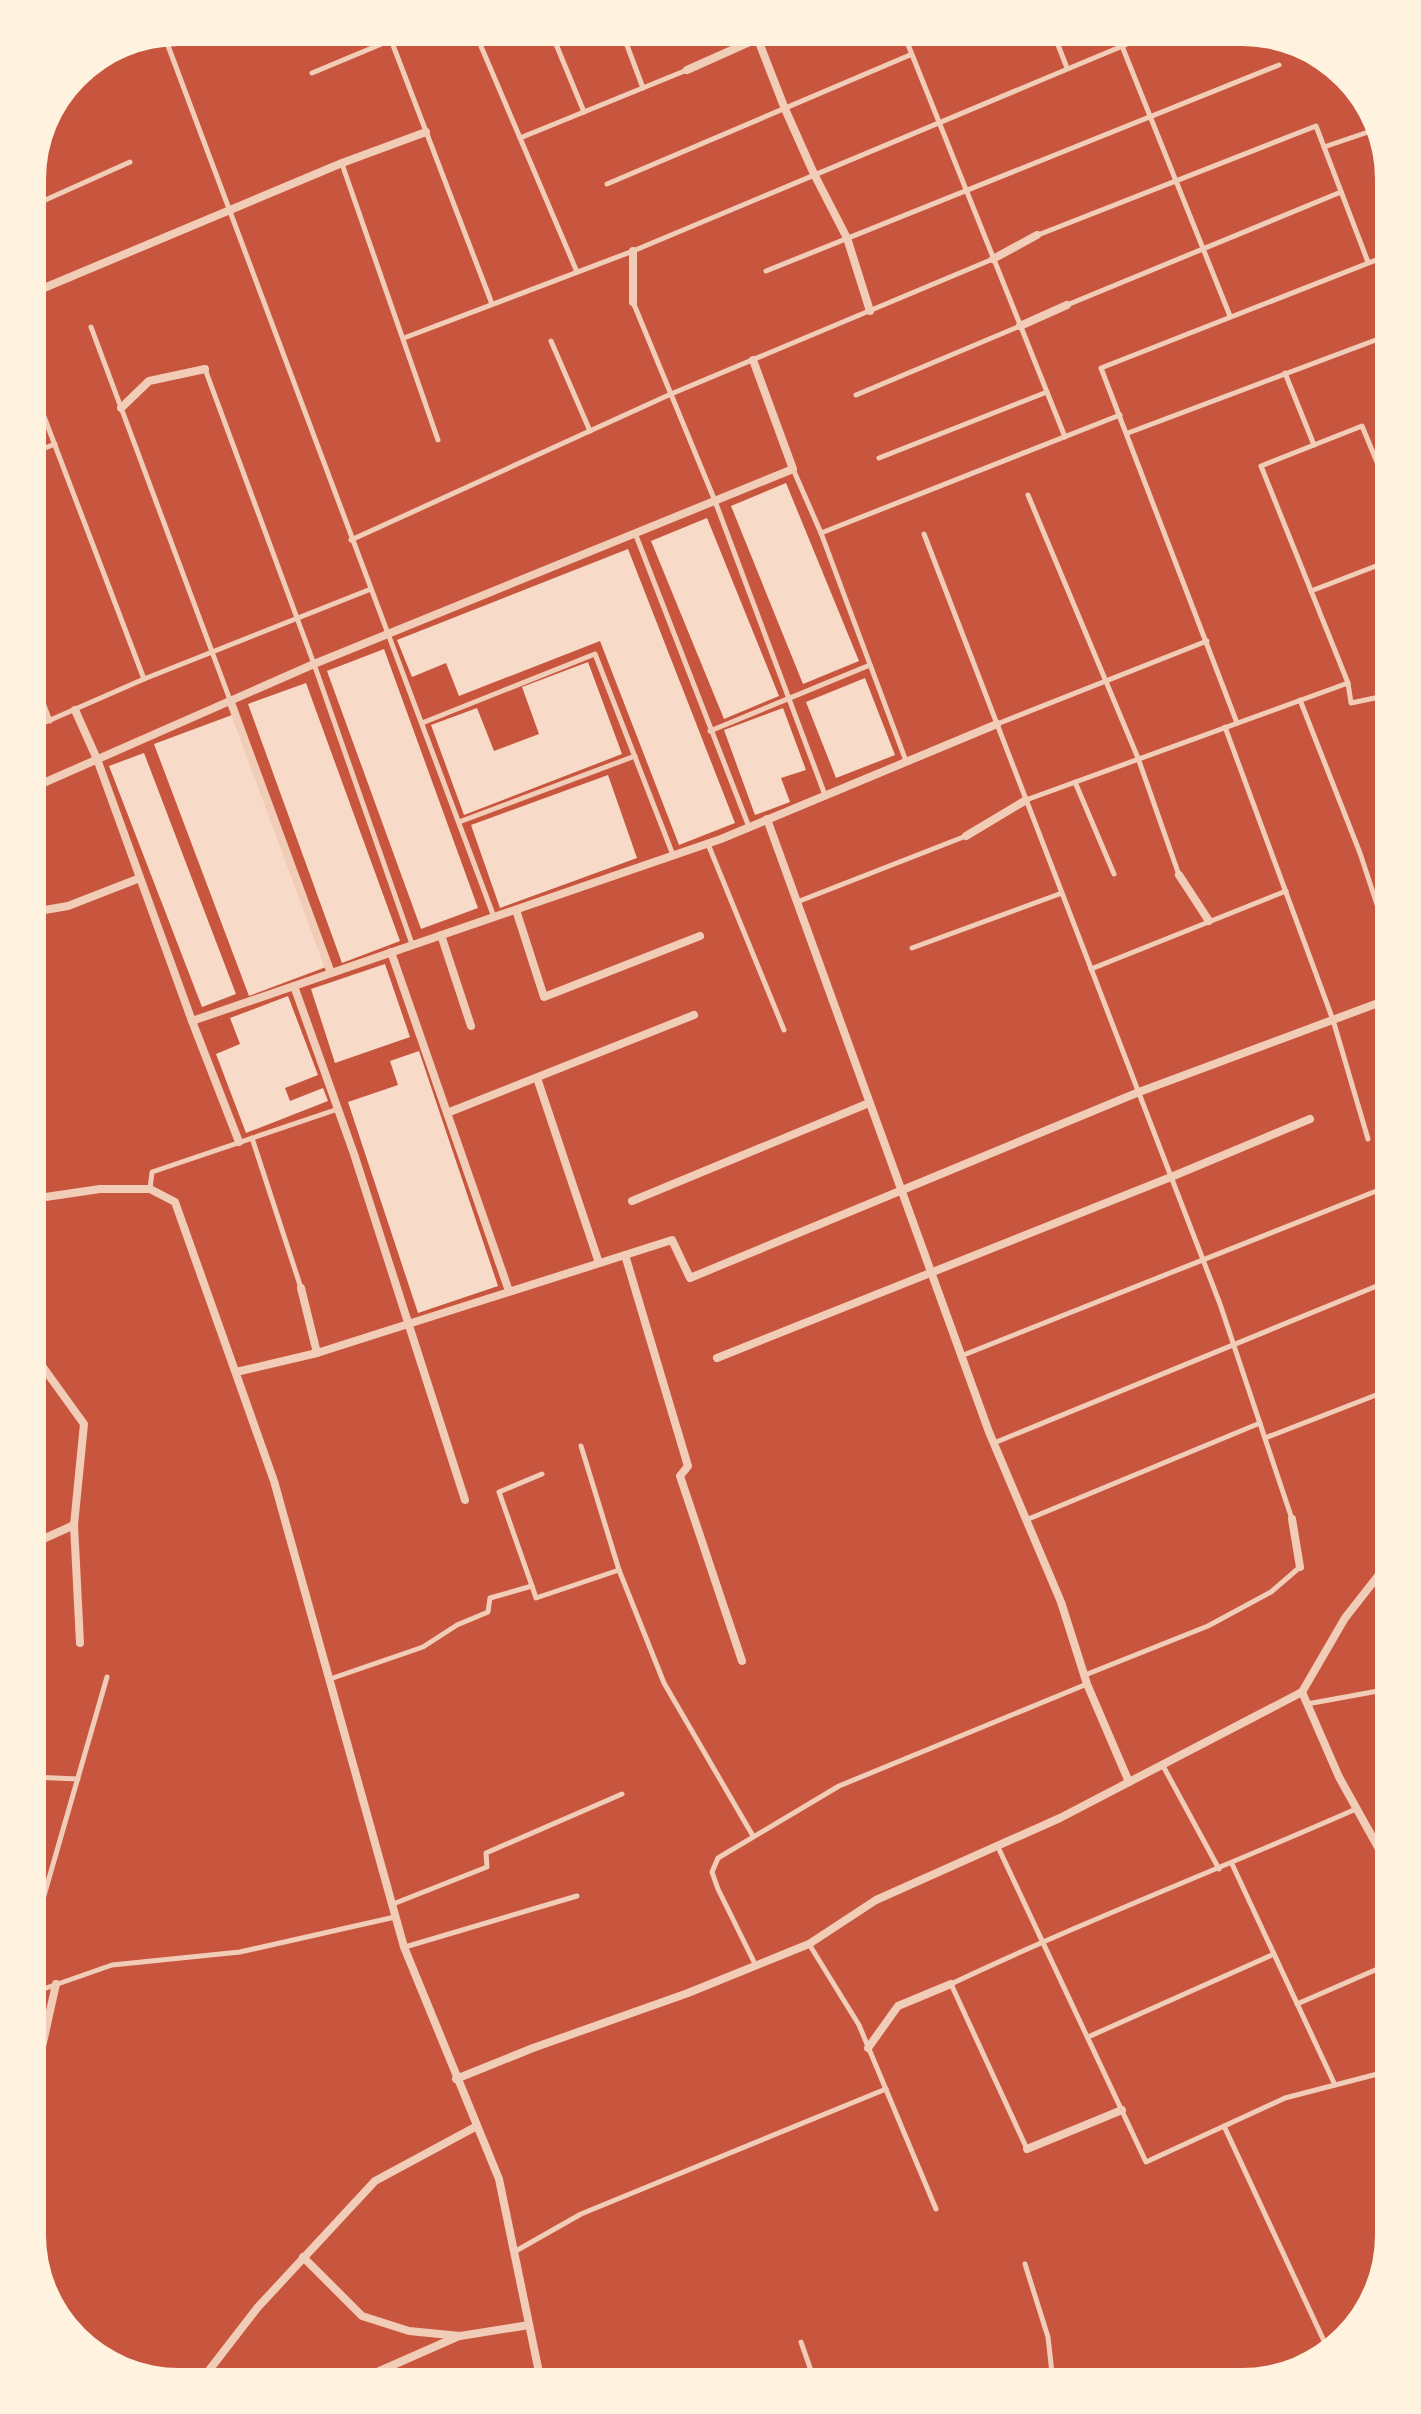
<svg xmlns="http://www.w3.org/2000/svg" width="1421" height="2414" font-family="Commissioner,sans-serif">
<style>
.building{fill:#f7dbc8}
.lines{fill:none;stroke-linecap:round;stroke-linejoin:round}
.service{stroke:#f1ccb7;stroke-width:5}
.minor{stroke:#f1ccb7;stroke-width:8}
</style>
<rect width="100%" height="100%" fill="#c8553d"/>
<g class="building">
<path d="M786,483L859,661L803,684L731,506Z"/>
<path d="M707,518L779,696L724,719L651,541Z"/>
<path d="M628,549L735,823L679,845L600,641L459,696L446,663L412,677L397,640Z"/>
<path d="M384,649L478,908L421,929L327,671Z"/>
<path d="M588,662L622,754L464,815L431,725L477,708L494,751L539,734L522,687Z"/>
<path d="M865,678L895,755L836,778L806,702Z"/>
<path d="M306,683L400,941L342,963L248,704Z"/>
<path d="M783,708L806,770L781,778L790,802L755,815L724,730Z"/>
<path d="M232,715L326,967L249,996L154,744Z"/>
<path d="M144,753L236,994L202,1007L109,766Z"/>
<path d="M608,775L637,858L500,908L471,825Z"/>
<path d="M385,964L410,1037L335,1063L311,989Z"/>
<path d="M288,996L318,1075L285,1088L290,1101L323,1088L328,1101L246,1133L216,1054L240,1044L230,1018Z"/>
<path d="M419,1051L498,1286L418,1313L348,1102L398,1085L390,1061Z"/>
</g>
<g class="lines">
<g class="service">
<path d="M388,32L492,304"/>
<path d="M475,32L577,272"/>
<path d="M551,32L584,112"/>
<path d="M622,32L643,88"/>
<path d="M903,32L1065,437"/>
<path d="M1053,32L1067,68"/>
<path d="M164,35L494,917"/>
<path d="M1122,46L1230,316"/>
<path d="M312,73L391,40"/>
<path d="M520,138L687,70"/>
<path d="M1324,147L1377,129"/>
<path d="M342,164L438,440"/>
<path d="M607,184L910,55"/>
<path d="M32,206L130,162"/>
<path d="M1038,235L1316,126L1368,262"/>
<path d="M766,271L1279,65"/>
<path d="M633,302L715,501L825,795"/>
<path d="M1067,305L1341,192"/>
<path d="M91,327L230,700"/>
<path d="M404,338L633,251L1156,32"/>
<path d="M551,341L590,431"/>
<path d="M205,369L314,664L412,944"/>
<path d="M1285,373L1314,445"/>
<path d="M32,385L144,679"/>
<path d="M856,395L1020,326"/>
<path d="M1128,433L1389,335"/>
<path d="M32,453L55,444"/>
<path d="M879,458L1047,392"/>
<path d="M1378,465L1389,462"/>
<path d="M793,469L821,533L906,761"/>
<path d="M1028,495L1138,758L1179,875"/>
<path d="M635,533L749,827"/>
<path d="M821,533L1120,415"/>
<path d="M924,534L1220,1304L1292,1519"/>
<path d="M351,540L671,394L993,259"/>
<path d="M1311,591L1389,561"/>
<path d="M32,675L50,721"/>
<path d="M1389,695L1351,703L1348,683L1261,466L1362,426L1389,491"/>
<path d="M1300,700L1360,853L1389,941"/>
<path d="M422,723L595,654L673,855"/>
<path d="M1237,723L1101,368L1389,255"/>
<path d="M997,724L1207,641"/>
<path d="M1225,727L1333,1020L1368,1139"/>
<path d="M32,728L144,679L371,589"/>
<path d="M710,731L870,665"/>
<path d="M1075,782L1114,874"/>
<path d="M1026,800L1348,683"/>
<path d="M459,822L635,756"/>
<path d="M708,844L784,1030"/>
<path d="M797,902L966,836"/>
<path d="M912,948L1062,893"/>
<path d="M1091,969L1286,891"/>
<path d="M252,1138L301,1288"/>
<path d="M150,1189L152,1172L338,1109"/>
<path d="M961,1356L1389,1186"/>
<path d="M1265,1438L1389,1390"/>
<path d="M994,1443L1389,1281"/>
<path d="M581,1446L619,1570L664,1683L753,1836"/>
<path d="M1026,1520L1260,1423"/>
<path d="M1384,1568L1389,1580"/>
<path d="M532,1586L536,1598L619,1570"/>
<path d="M1085,1675L1208,1626L1271,1592L1300,1567"/>
<path d="M330,1679L423,1647L457,1625L488,1612L490,1598L532,1586L499,1492L542,1474"/>
<path d="M1307,1704L1389,1689"/>
<path d="M1162,1764L1219,1869"/>
<path d="M32,1777L78,1779"/>
<path d="M998,1847L1146,2162L1285,2098L1389,2071"/>
<path d="M1232,1864L1335,2085"/>
<path d="M393,1904L487,1867L486,1853L622,1794"/>
<path d="M809,1944L859,2025L936,2209"/>
<path d="M32,1947L43,1899L107,1677"/>
<path d="M405,1947L577,1896"/>
<path d="M756,1966L718,1889L712,1872L718,1858L839,1786L1087,1684"/>
<path d="M32,1993L112,1965L240,1952L395,1917"/>
<path d="M1297,2004L1389,1964"/>
<path d="M1088,2037L1274,1954"/>
<path d="M1224,2126L1324,2341L1319,2356"/>
<path d="M1027,2149L951,1984C1084,1921 1222,1868 1356,1809"/>
<path d="M514,2252L581,2214L886,2089"/>
<path d="M1025,2264L1048,2337L1053,2382"/>
<path d="M801,2342L815,2382"/>
</g>
<g class="minor">
<path d="M755,32L785,109L814,174L847,238L870,311"/>
<path d="M86,68L145,39"/>
<path d="M687,70L772,32"/>
<path d="M633,251V302"/>
<path d="M993,259L1037,235"/>
<path d="M32,293L342,163L426,132"/>
<path d="M1020,326L1067,305"/>
<path d="M121,408L149,381L205,369"/>
<path d="M230,700L331,973"/>
<path d="M75,710L97,759L192,1021L239,1142"/>
<path d="M32,788L314,664L793,469L753,360"/>
<path d="M767,819L989,1432L1061,1602L1087,1684L1129,1782"/>
<path d="M966,836L1026,800"/>
<path d="M1179,875L1209,921"/>
<path d="M32,909L33,912L68,906L140,878"/>
<path d="M516,910L544,997L700,936"/>
<path d="M441,935L471,1026"/>
<path d="M391,952L509,1291"/>
<path d="M294,986L354,1154L465,1500"/>
<path d="M192,1021L721,839L997,724"/>
<path d="M537,1078L599,1263"/>
<path d="M447,1113L694,1015"/>
<path d="M32,1199L100,1189H150L175,1202L274,1481L404,1947L499,2179L541,2382"/>
<path d="M632,1201L869,1103"/>
<path d="M625,1255L672,1240L690,1278L1139,1092L1389,999"/>
<path d="M301,1288L317,1353"/>
<path d="M32,1352L84,1424L74,1525L80,1643"/>
<path d="M717,1358L1171,1177L1310,1119"/>
<path d="M236,1372L317,1353L625,1255L688,1466L680,1476L742,1661"/>
<path d="M1292,1519L1300,1567"/>
<path d="M32,1544L74,1525"/>
<path d="M1302,1692L1339,1777L1389,1867"/>
<path d="M868,2048L898,2006L951,1984"/>
<path d="M456,2079L533,2048L688,1993L809,1944L876,1900L1060,1818L1302,1692L1345,1618L1389,1562"/>
<path d="M32,2092L56,1984"/>
<path d="M1027,2149L1122,2110"/>
<path d="M303,2257L362,2316L409,2331L460,2336L529,2325"/>
<path d="M375,2373L459,2336"/>
<path d="M200,2382L258,2307L375,2181L477,2126"/>
<path d="M357,2382L375,2373L378,2382"/>
</g>
</g>
<path d="M0 0H1421V2414H0ZM179 46H1242A133 133 0 0 1 1375 179V2235A133 133 0 0 1 1242 2368H179A133 133 0 0 1 46 2235V179A133 133 0 0 1 179 46Z" fill="#fff3e0" fill-rule="evenodd"/>
</svg>
